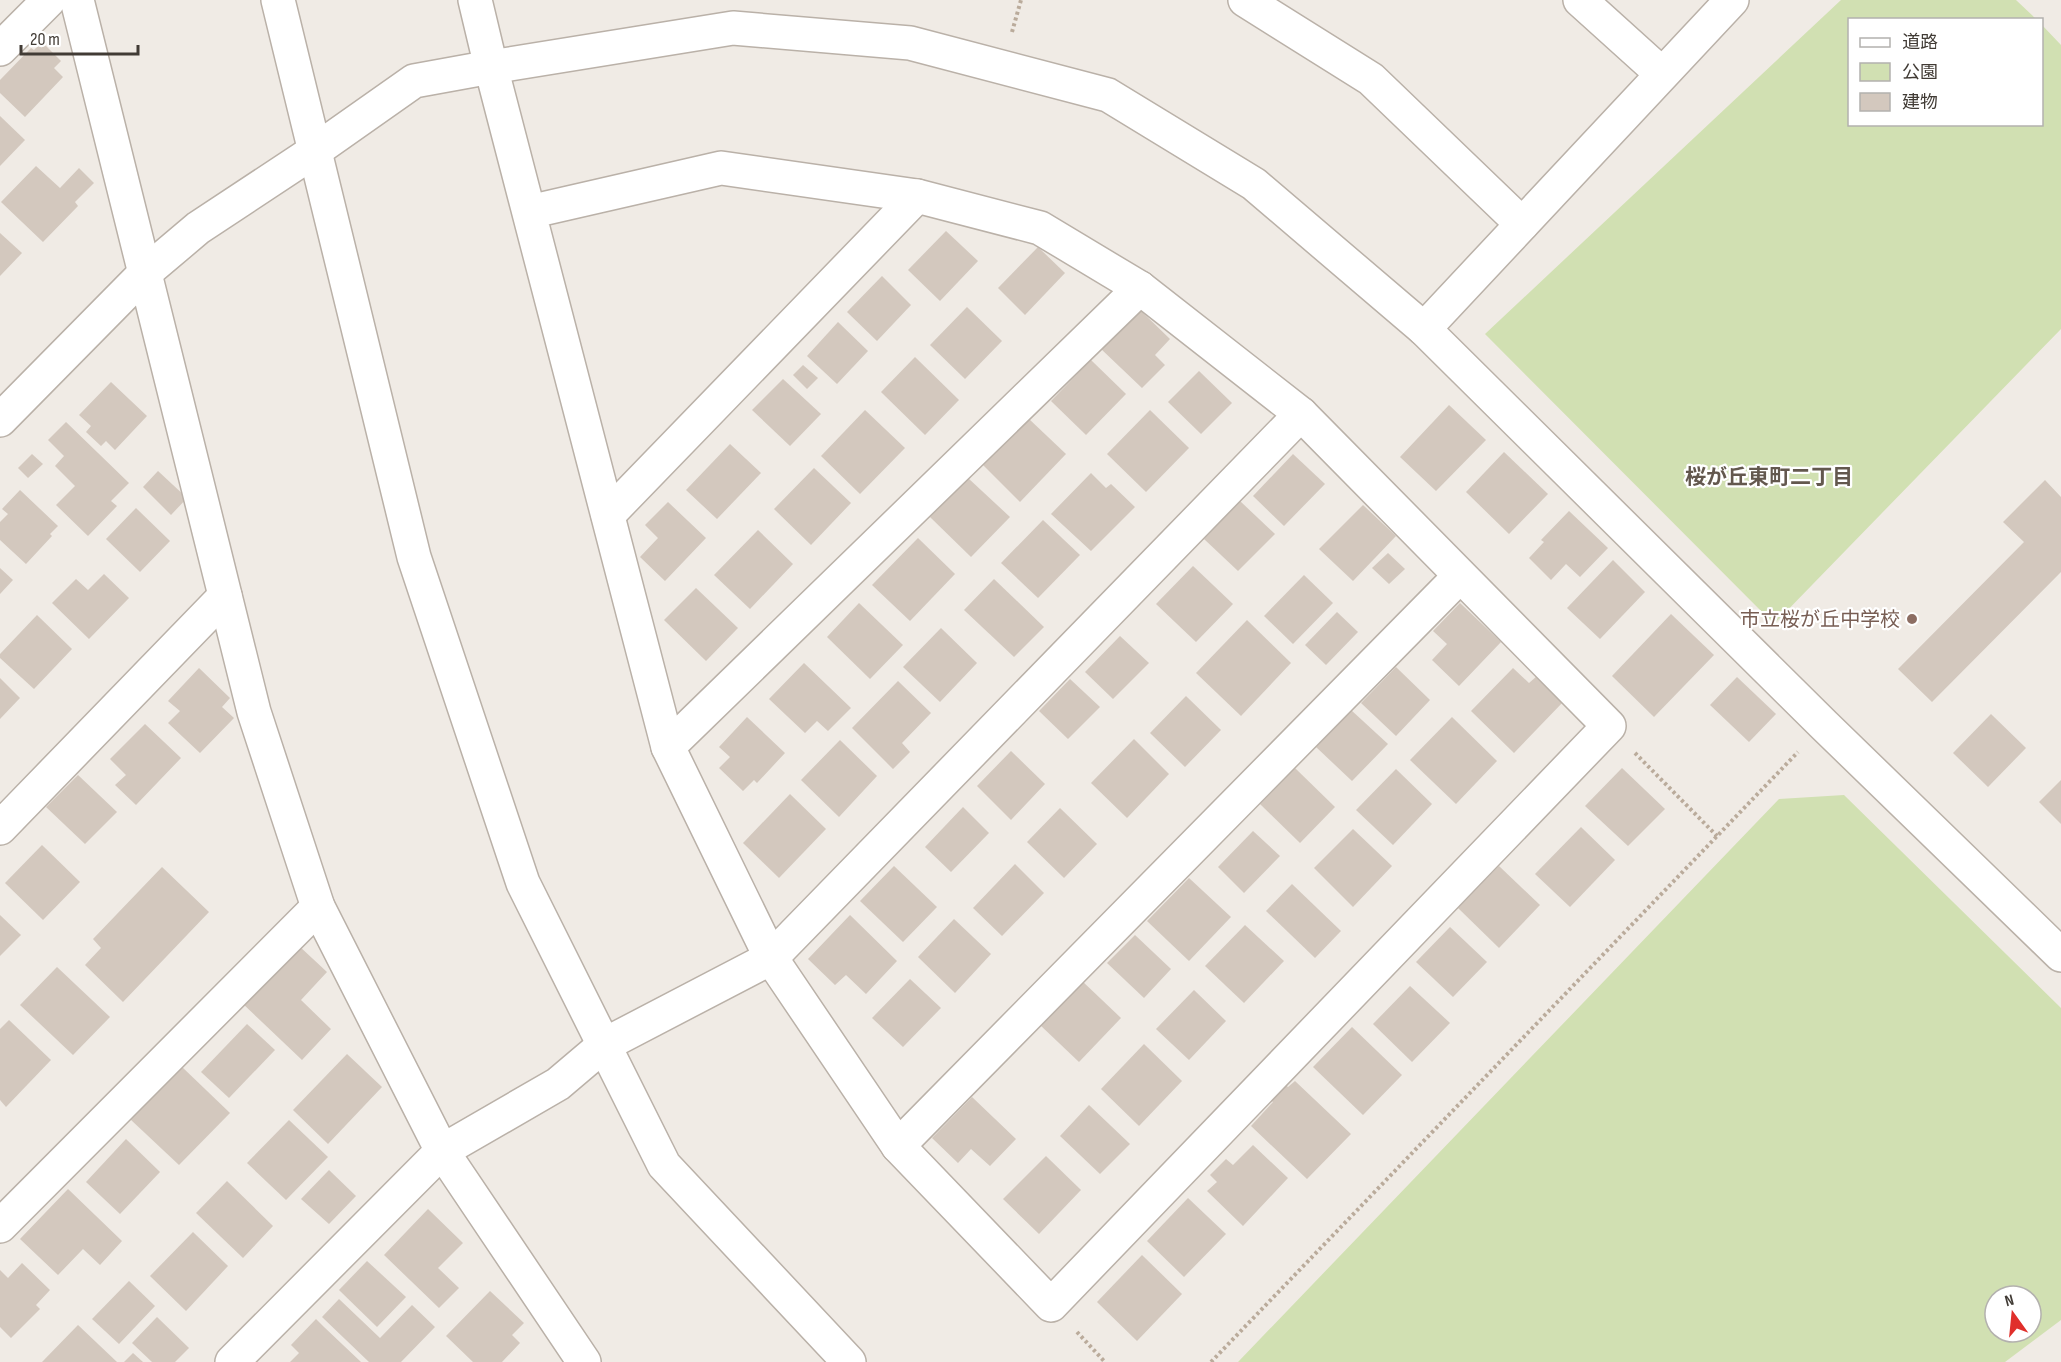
<svg xmlns="http://www.w3.org/2000/svg" width="2061" height="1362" font-family="'Sofia Sans Condensed','Noto Sans JP',sans-serif">
<style>
.green{fill:#d1e0b2;fill-rule:evenodd}
.building{fill:#d3c8be}
.lines{fill:none;stroke-linecap:round;stroke-linejoin:round}
.minor-casing{stroke:#bab1a8;stroke-width:36}
.tertiary-casing{stroke:#bab1a8;stroke-width:36}
.path{stroke:#baab9b;stroke-width:4;stroke-dasharray:3 3;stroke-linecap:butt}
.minor{stroke:#fff;stroke-width:33}
.tertiary{stroke:#fff;stroke-width:33}
.education-dot{fill:#8d6e63;stroke:#fff;stroke-width:2}
.labels{text-anchor:middle;stroke-width:4.5;stroke-linejoin:round;paint-order:stroke}
.education-label{font-size:20px;fill:#785e54;stroke:#fff;text-anchor:end}
.neighbourhood-label{font-size:21px;font-weight:bold;fill:#63584e;stroke:#fff}
</style>
<rect width="100%" height="100%" fill="#f0ebe5"/>
<g class="green">
<path d="M1841,0H2016L2036,19L1850,20V124H2042V25L2061,45V329L1774,624L1485,334Z"/>
<path d="M1844,795L2061,1008V1320L2005,1362H1238L1779,799ZM1995,1296H2031V1332H1995Z"/>
</g>
<g class="building">
<path d="M42,42L61,61L54,68L63,77L25,117L0,93V80L31,48L34,50Z"/>
<path d="M0,116L25,140L0,166Z"/>
<path d="M36,166L60,188L79,168L94,183L75,202L78,206L43,242L1,202Z"/>
<path d="M946,231L978,261L940,301L908,270Z"/>
<path d="M0,233L22,253L0,276Z"/>
<path d="M1038,247L1065,273L1025,315L998,288Z"/>
<path d="M882,276L911,305L877,341L847,312Z"/>
<path d="M967,307L1002,341L965,379L930,345Z"/>
<path d="M1138,308L1170,339L1155,355L1165,365L1142,388L1100,348Z"/>
<path d="M838,322L868,351L837,384L807,356Z"/>
<path d="M915,357L959,400L925,435L881,392Z"/>
<path d="M1091,360L1126,394L1086,435L1051,401Z"/>
<path d="M803,365L818,378L807,389L793,375Z"/>
<path d="M1199,371L1232,403L1201,434L1168,402Z"/>
<path d="M783,379L821,414L790,446L752,410Z"/>
<path d="M111,382L147,416L115,450L106,441L101,446L86,432L91,426L79,415Z"/>
<path d="M1449,405L1486,440L1436,491L1400,457Z"/>
<path d="M865,410L905,448L860,494L821,456Z"/>
<path d="M1150,410L1189,448L1146,492L1107,454Z"/>
<path d="M1028,418L1066,454L1020,502L983,465Z"/>
<path d="M66,422L129,483L111,501L117,506L88,536L56,505L75,486L55,466L64,456L48,440Z"/>
<path d="M730,444L761,473L717,519L686,490Z"/>
<path d="M1504,452L1548,494L1509,534L1466,492Z"/>
<path d="M32,454L43,464L28,478L18,468Z"/>
<path d="M1293,454L1325,484L1284,526L1253,496Z"/>
<path d="M814,468L851,503L811,545L774,509Z"/>
<path d="M158,471L187,498L171,515L143,487Z"/>
<path d="M1091,473L1106,488L1111,484L1135,507L1091,551L1051,514Z"/>
<path d="M968,478L1010,517L971,557L930,517Z"/>
<path d="M2045,480L2061,497V572L1932,702L1898,669L2024,542L2003,522Z"/>
<path d="M20,490L58,526L50,534L52,536L26,564L0,540V522L8,514L2,509Z"/>
<path d="M1240,501L1275,534L1238,571L1204,539Z"/>
<path d="M668,502L706,538L665,581L640,557L658,538L645,525Z"/>
<path d="M1363,505L1396,536L1353,581L1319,549Z"/>
<path d="M136,508L170,541L140,572L106,539Z"/>
<path d="M1569,511L1608,548L1580,577L1566,564L1551,580L1529,558L1544,542L1541,540Z"/>
<path d="M1043,520L1080,555L1038,598L1001,563Z"/>
<path d="M758,530L793,564L750,609L714,575Z"/>
<path d="M918,538L955,574L910,621L872,585Z"/>
<path d="M1388,553L1405,569L1389,584L1372,568Z"/>
<path d="M1613,560L1645,592L1600,639L1567,608Z"/>
<path d="M1193,566L1233,604L1196,642L1156,604Z"/>
<path d="M0,568L13,580L0,594Z"/>
<path d="M104,574L129,598L89,639L52,603L76,579L88,590Z"/>
<path d="M1304,575L1333,603L1293,644L1264,616Z"/>
<path d="M994,579L1044,627L1014,657L964,610Z"/>
<path d="M696,588L738,628L706,661L664,620Z"/>
<path d="M859,603L903,645L870,679L827,637Z"/>
<path d="M1460,603L1501,642L1459,686L1432,660L1447,644L1433,631Z"/>
<path d="M1337,612L1358,632L1326,665L1305,645Z"/>
<path d="M1671,614L1714,655L1654,717L1612,676Z"/>
<path d="M37,615L72,649L34,689L0,658V654Z"/>
<path d="M1247,620L1291,663L1241,716L1196,673Z"/>
<path d="M941,628L977,663L940,702L903,667Z"/>
<path d="M1120,636L1149,663L1113,699L1085,672Z"/>
<path d="M804,663L851,708L828,731L817,721L805,733L769,699Z"/>
<path d="M1396,667L1430,700L1396,736L1361,703Z"/>
<path d="M199,668L230,698L222,707L234,718L200,753L168,723L180,711L168,701Z"/>
<path d="M1513,668L1529,683L1537,676L1564,701L1514,753L1471,711Z"/>
<path d="M1737,677L1776,714L1749,742L1710,705Z"/>
<path d="M0,678L20,698L0,719Z"/>
<path d="M1070,679L1100,707L1068,739L1039,711Z"/>
<path d="M898,681L931,713L902,743L910,752L893,769L852,728Z"/>
<path d="M1186,696L1221,730L1185,767L1150,733Z"/>
<path d="M1351,710L1388,744L1352,781L1316,747Z"/>
<path d="M1991,714L2026,748L1988,787L1953,753Z"/>
<path d="M747,717L785,753L757,783L754,780L743,791L719,768L730,757L719,747Z"/>
<path d="M1452,717L1497,761L1456,804L1410,760Z"/>
<path d="M145,724L181,758L136,805L115,785L126,775L110,759Z"/>
<path d="M1134,739L1169,774L1127,818L1091,783Z"/>
<path d="M840,740L877,776L839,817L801,780Z"/>
<path d="M1011,751L1045,784L1011,820L977,786Z"/>
<path d="M1295,768L1335,807L1300,843L1260,804Z"/>
<path d="M1622,768L1665,809L1628,846L1585,806Z"/>
<path d="M1396,769L1432,804L1393,845L1356,810Z"/>
<path d="M78,775L117,812L85,844L46,807Z"/>
<path d="M2061,780V824L2039,802Z"/>
<path d="M790,794L826,829L779,878L743,843Z"/>
<path d="M963,807L989,833L951,872L925,847Z"/>
<path d="M1060,808L1097,844L1064,878L1027,842Z"/>
<path d="M1581,827L1615,860L1570,907L1535,874Z"/>
<path d="M1353,829L1392,866L1353,907L1314,868Z"/>
<path d="M1253,831L1280,856L1244,893L1218,867Z"/>
<path d="M42,845L80,882L43,920L5,883Z"/>
<path d="M1015,864L1044,893L1002,936L973,908Z"/>
<path d="M894,866L937,907L903,942L860,901Z"/>
<path d="M1499,866L1540,905L1499,948L1458,908Z"/>
<path d="M162,867L209,912L123,1002L85,965L101,948L93,939Z"/>
<path d="M1189,878L1231,917L1189,961L1147,921Z"/>
<path d="M1292,884L1341,931L1315,958L1266,911Z"/>
<path d="M0,915L21,935L0,956Z"/>
<path d="M850,915L897,961L866,994L846,975L835,985L808,959Z"/>
<path d="M954,919L991,954L955,993L918,957Z"/>
<path d="M1245,925L1284,961L1244,1003L1205,966Z"/>
<path d="M1450,927L1487,962L1453,997L1416,962Z"/>
<path d="M1135,935L1171,969L1144,998L1107,963Z"/>
<path d="M298,945L327,972L301,1000L331,1029L302,1060L242,1003Z"/>
<path d="M57,967L110,1017L73,1055L20,1005Z"/>
<path d="M910,979L941,1008L903,1047L872,1018Z"/>
<path d="M1081,980L1121,1018L1079,1062L1039,1024Z"/>
<path d="M1410,986L1450,1023L1412,1062L1373,1024Z"/>
<path d="M1194,990L1226,1021L1189,1060L1156,1029Z"/>
<path d="M9,1020L51,1060L6,1107L0,1100V1029Z"/>
<path d="M247,1024L275,1050L229,1098L201,1072Z"/>
<path d="M1352,1027L1402,1075L1363,1115L1313,1067Z"/>
<path d="M1144,1044L1182,1081L1139,1126L1101,1089Z"/>
<path d="M347,1054L382,1087L328,1144L293,1110Z"/>
<path d="M181,1066L230,1113L179,1165L130,1119Z"/>
<path d="M1279,1079L1288,1087L1295,1081L1351,1134L1307,1179L1251,1126L1273,1102L1265,1094Z"/>
<path d="M972,1097L1016,1139L990,1166L971,1149L958,1163L932,1138Z"/>
<path d="M1089,1105L1130,1144L1100,1174L1060,1136Z"/>
<path d="M289,1120L328,1157L286,1200L247,1163Z"/>
<path d="M126,1139L160,1172L120,1214L86,1182Z"/>
<path d="M1253,1145L1288,1178L1243,1226L1207,1191L1217,1182L1210,1175L1226,1159L1233,1165Z"/>
<path d="M1046,1156L1081,1190L1039,1234L1003,1199Z"/>
<path d="M329,1170L356,1196L329,1224L301,1199Z"/>
<path d="M227,1181L273,1226L243,1258L196,1213Z"/>
<path d="M68,1189L122,1241L100,1265L83,1249L58,1275L20,1239Z"/>
<path d="M1188,1198L1226,1234L1184,1277L1147,1241Z"/>
<path d="M428,1209L463,1243L438,1268L459,1288L439,1308L384,1255Z"/>
<path d="M193,1232L228,1266L186,1311L150,1276Z"/>
<path d="M1142,1255L1182,1294L1137,1341L1097,1302Z"/>
<path d="M367,1261L406,1297L377,1327L339,1290Z"/>
<path d="M22,1263L50,1290L36,1305L40,1309L11,1338L0,1327V1270L8,1278Z"/>
<path d="M129,1281L155,1306L119,1344L92,1319Z"/>
<path d="M490,1291L524,1323L512,1335L520,1343L502,1362H473L446,1336Z"/>
<path d="M339,1299L380,1338L412,1305L435,1327L401,1362H369L322,1317Z"/>
<path d="M157,1317L189,1348L175,1362H152L132,1343Z"/>
<path d="M316,1319L324,1327L361,1362H290L299,1353L291,1345Z"/>
<path d="M78,1325L117,1362H42Z"/>
<path d="M133,1353L143,1362H124Z"/>
</g>
<g class="lines">
<defs>
<g id="minor">
<path d="M77,0L254,712L318,907L442,1151L584,1362"/>
<path d="M475,0L491,67L668,747L771,958L898,1146L1051,1305L1609,726L1301,414L1140,288L1040,228L917,196L721,168L529,212"/>
<path d="M1245,0L1371,79L1522,224"/>
<path d="M1580,0L1662,74"/>
<path d="M0,49L49,0"/>
<path d="M316,150L414,81L491,67L733,28L910,43L1108,95L1254,184L1424,329L1824,725L2061,955"/>
<path d="M1424,329L1732,0"/>
<path d="M608,515L917,196"/>
<path d="M668,747L1140,288"/>
<path d="M0,828L225,596"/>
<path d="M898,1146L1460,576"/>
<path d="M0,1226L318,907"/>
<path d="M232,1362L442,1151L558,1084L604,1045L771,958L1301,414"/>
</g>
<g id="tertiary">
<path d="M278,0L414,557L523,883L664,1165L849,1362"/>
<path d="M0,420L146,272L198,228L316,150"/>
</g>
</defs>
<use href="#minor" class="minor-casing"/>
<use href="#tertiary" class="tertiary-casing"/>
<g class="path">
<path d="M1012,32L1021,0"/>
<path d="M1635,753L1717,836"/>
<path d="M1077,1332L1105,1362"/>
<path d="M1211,1362L1798,752"/>
</g>
<use href="#minor" class="minor"/>
<use href="#tertiary" class="tertiary"/>
</g>
<circle class="education-dot" cx="1912" cy="619" r="6"/>
<g class="labels">
<g class="education-label">
<text x="1900" y="626">市立桜が丘中学校</text>
</g>
<g class="neighbourhood-label">
<text x="1769" y="484">桜が丘東町二丁目</text>
</g>
</g>
<rect x="1848" y="18" width="195" height="108" fill="#ffffff" stroke="#b3b1ae" stroke-width="1.5"/>
<rect x="1860" y="38" width="30" height="9" fill="#ffffff" stroke="#b3b1ae" stroke-width="1.5"/>
<text x="1902" y="48" font-size="18" fill="#413b35">道路</text>
<rect x="1860" y="63" width="30" height="18" fill="#d1e0b2" stroke="#b3b1ae" stroke-width="1.5"/>
<text x="1902" y="78" font-size="18" fill="#413b35">公園</text>
<rect x="1860" y="93" width="30" height="18" fill="#d3c8be" stroke="#b3b1ae" stroke-width="1.5"/>
<text x="1902" y="108" font-size="18" fill="#413b35">建物</text>
<g transform="translate(2013 1314) rotate(345)"><circle r="28" fill="#ffffff" stroke="#b3b1ae" stroke-width="1.5"/>
<path d="M0-4.5L10 22L0 15L-10 22Z" fill="#e02f2b"/>
<text y="-9" font-size="16" font-weight="bold" text-anchor="middle" fill="#413b35">N</text>
</g>
<path d="M21 45v9h117v-9" fill="none" stroke="#413b35" stroke-width="3"/>
<text x="30" y="45" font-size="18" fill="#413b35" stroke="#ffffff" stroke-width="4.5" paint-order="stroke">20 m</text>
</svg>
